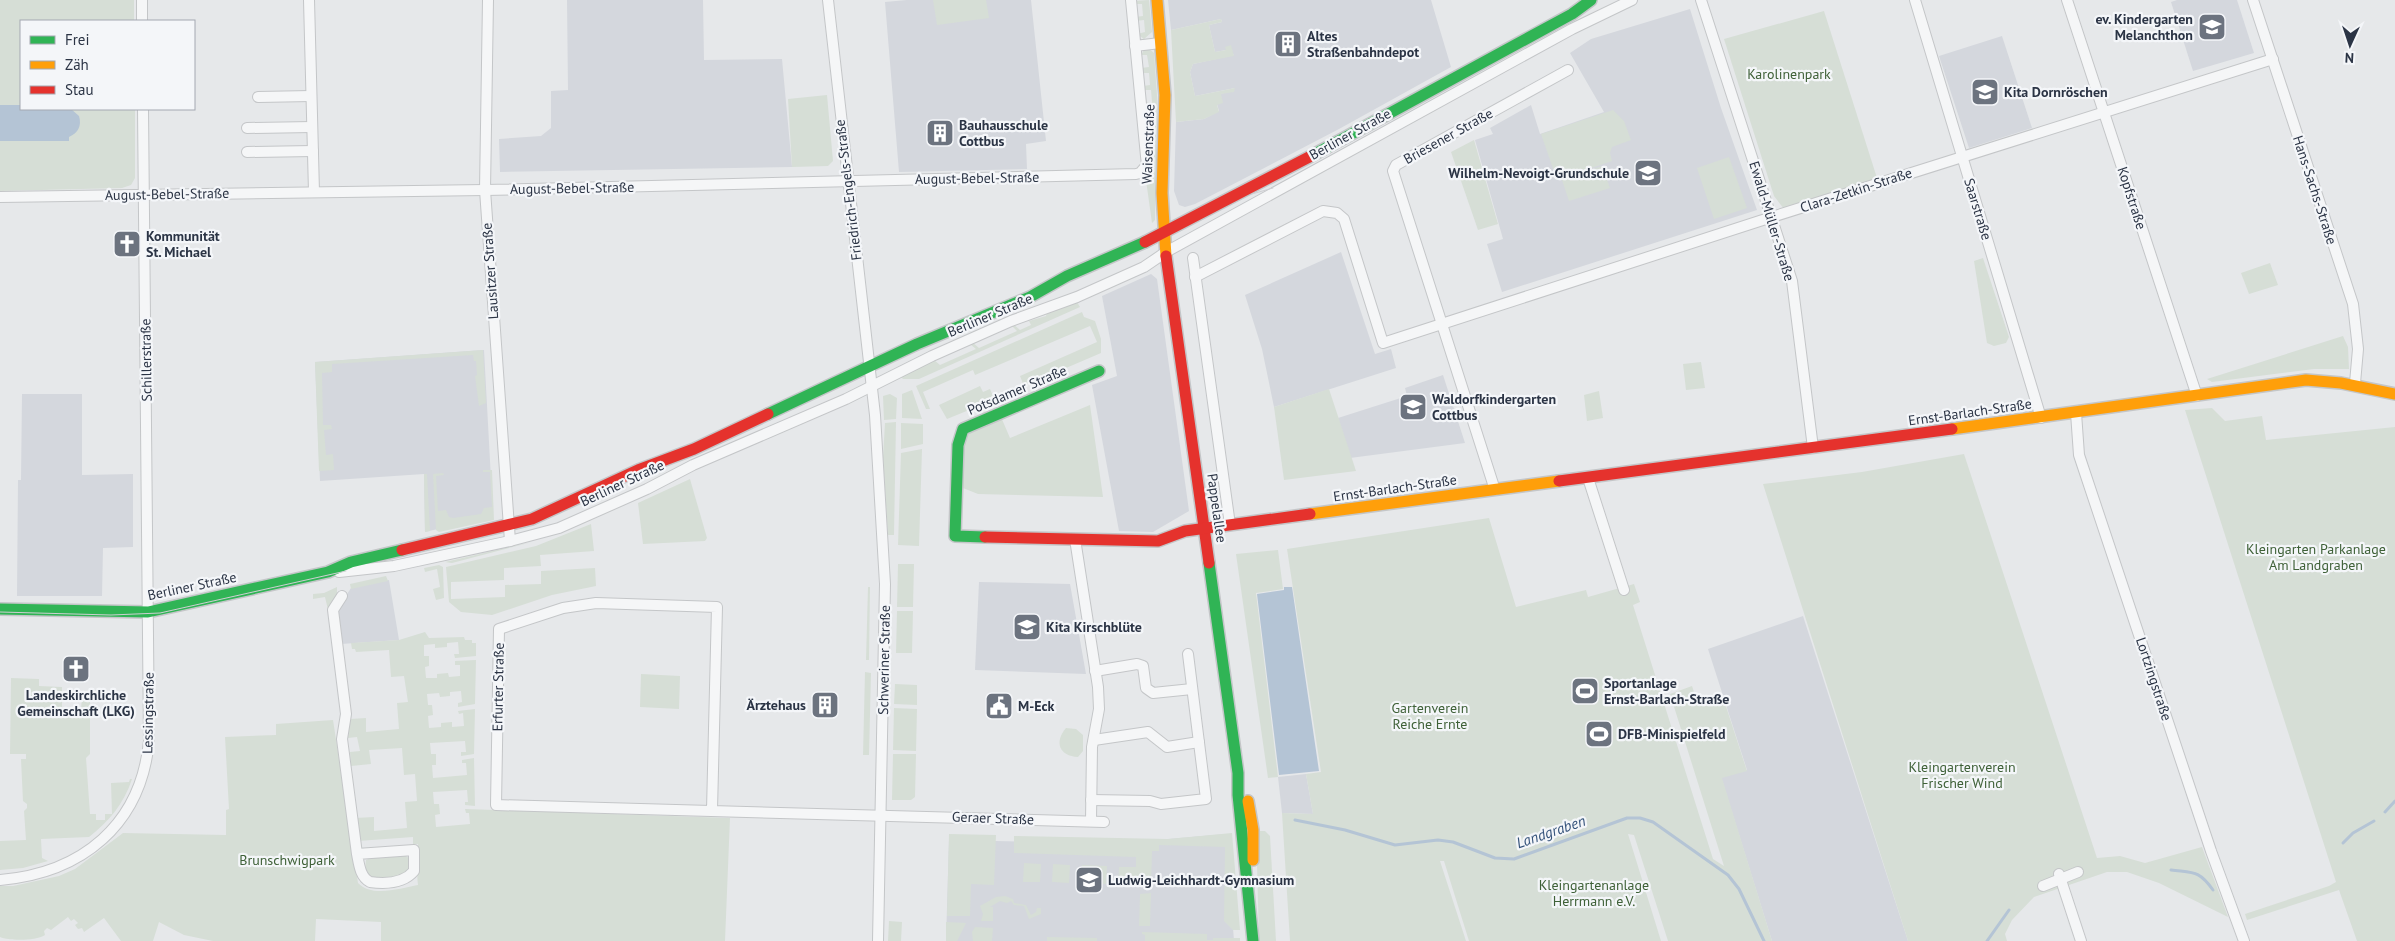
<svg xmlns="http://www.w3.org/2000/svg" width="2395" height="941" font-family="'PT Sans',sans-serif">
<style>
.built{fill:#d4d7dd}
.green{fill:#d6ded6}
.water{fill:#b4c4d5}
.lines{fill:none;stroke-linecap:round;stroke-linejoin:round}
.stream{stroke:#b4c4d5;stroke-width:3}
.street-casing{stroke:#c4c6c8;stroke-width:12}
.fast-casing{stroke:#c4c6c8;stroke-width:14}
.slow-casing{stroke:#c4c6c8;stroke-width:14}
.jam-casing{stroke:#c4c6c8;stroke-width:14}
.street{stroke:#f5f6f7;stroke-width:10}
.fast{stroke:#30b455;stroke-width:11}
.slow{stroke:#ff9f0a;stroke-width:11}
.jam{stroke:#e5322d;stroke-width:11}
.tram{stroke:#cecfd2;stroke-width:1}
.labels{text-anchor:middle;stroke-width:4.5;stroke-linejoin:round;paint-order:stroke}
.poi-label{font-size:14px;font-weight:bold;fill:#2b3445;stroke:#f4f6f9;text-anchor:start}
.park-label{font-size:14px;fill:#3f6138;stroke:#f4f6f9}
.street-label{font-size:14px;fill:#2b3445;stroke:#f4f6f9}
.water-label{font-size:15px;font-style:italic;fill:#34527a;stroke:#f4f6f9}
</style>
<rect width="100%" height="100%" fill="#e6e8ea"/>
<g class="built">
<path d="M567,0H703L704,60L782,59L792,167L500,172L499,139L541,136L551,128V91L568,90Z"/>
<path d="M907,0H1031L1046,141L1026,144L1027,169L899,172L885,2Z"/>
<path d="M1168,0H1431L1451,67L1339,129L1195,204L1185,207L1179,205L1174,191L1176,122L1204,119L1219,111L1217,104L1221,94L1235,88L1195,96L1190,72L1193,64L1234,55L1226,50L1215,52L1209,25L1222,22L1221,19L1171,30Z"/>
<path d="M2177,0H2237L2254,53L2193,71L2171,2Z"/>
<path d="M1690,9L1721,108L1757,210L1502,292L1487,244L1503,239L1475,140L1493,134L1490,128L1531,105L1540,134L1604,112L1570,53L1591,39Z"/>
<path d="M2002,36L2032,128L1969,148L1939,56Z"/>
<path d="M1341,252L1375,354L1391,349L1396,368L1274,407L1262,349L1245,295Z"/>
<path d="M1151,274L1157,279L1189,511L1153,532L1119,531L1092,385L1117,376L1102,296Z"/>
<path d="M484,350L493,516L425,532L424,474L320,481L315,362Z"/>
<path d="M1443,375L1465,443L1350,458L1338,418L1407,396L1405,388Z"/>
<path d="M22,394H82V475L133,474V547L103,548L102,596H17L18,480H21Z"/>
<path d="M389,580L399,640L341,644L337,610L351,588Z"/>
<path d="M979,582L1070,584L1086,674L975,670Z"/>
<path d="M1803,616L1908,941H1772L1721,777L1747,770L1708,649Z"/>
<path d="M1306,774L1313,814L1282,813L1278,777Z"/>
<path d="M1226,834L1234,941H946L949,840L1128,844V839H1168Z"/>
</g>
<g class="green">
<path d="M0,0H134V21H21V109H135V178L131,185L122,188L0,191Z"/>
<path d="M933,0H986L989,18L937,25Z"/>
<path d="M1149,0L1152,32L1144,39L1137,34L1145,32L1144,20L1136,21L1135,17L1143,16L1142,4H1134V1Z"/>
<path d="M1824,11L1877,178L1784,209L1774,196L1724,39Z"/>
<path d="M1221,19L1222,22L1209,25L1215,52L1226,50L1225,47L1231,45L1234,56L1193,64L1190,72L1195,96L1235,88L1234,92L1221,94L1223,103L1217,105L1219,112L1204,119L1176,122L1171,30Z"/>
<path d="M1149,49L1154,53L1157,95L1155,220L1152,223L1145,173L1146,121L1154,119L1153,107L1145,108V103L1152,102L1151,90H1143V86L1150,85L1149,73H1142L1141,68L1149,67L1147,55H1141L1144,50Z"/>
<path d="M827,95L833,161L828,166L792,167L788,99Z"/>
<path d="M1613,110L1624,121L1631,140L1612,147L1610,153L1612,161L1557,180L1541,134Z"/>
<path d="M1474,140L1498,224L1478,230L1451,152Z"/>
<path d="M1729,157L1747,208L1714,219L1697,168Z"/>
<path d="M1602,166L1610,188L1569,201L1562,180Z"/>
<path d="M1983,258L2009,337L2006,343L1994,346L1987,343L1974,261Z"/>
<path d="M2270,263L2278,285L2249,294L2241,273Z"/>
<path d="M1077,302L1080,307L919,379H903L901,377L934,360L940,365L976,349L970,344L972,342L979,348L1017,331L1011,325L1013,324L1020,330L1031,325L1029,321L1046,316L1047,312Z"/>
<path d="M1082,312L1084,317L1095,321L1101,339V353L1024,386L1020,376L1097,342L1090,326L975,375L973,370L923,392L930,409H926L916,386Z"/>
<path d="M2343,336L2348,347L2349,369H2314L2212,382L2207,379Z"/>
<path d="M483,350L486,403L479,406L475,376L477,375L476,361H474L473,355L332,364V372L322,373L323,425H331L332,429L324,430L326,455L333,454L334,470L319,471L315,362Z"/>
<path d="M1701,362L1705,388L1686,390L1683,364Z"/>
<path d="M980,386L983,392L990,389L993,396L973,404L974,408L947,419L939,405Z"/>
<path d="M1329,389L1356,471L1284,480L1274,407Z"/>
<path d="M912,390L922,419L902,418V394Z"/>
<path d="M1599,391L1603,418L1587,421L1584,395Z"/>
<path d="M890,394L897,398L896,419L884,420L883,396Z"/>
<path d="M1090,405L1103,497L978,494L963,488C963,471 958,443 972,430C979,424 992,421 1001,417L1010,438Z"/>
<path d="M2212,408L2225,421L2262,416L2266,440L2395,427V941H2357L2339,890L2247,920L2245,914L2329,886L2336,882L2185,410Z"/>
<path d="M896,422L894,535H888L883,457L885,423Z"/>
<path d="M901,423L923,424V444L901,449Z"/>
<path d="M922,449L919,546L898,545L901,453Z"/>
<path d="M1964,454L2097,858L2120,856L2145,863L2202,847L2228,917L2159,883L2127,872H2107L2034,897L2012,920L2005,934L2007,941H1908L1763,484L1862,472Z"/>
<path d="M483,470H492L494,520L439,532L436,530L433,474L443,473L444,475L436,476L438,511L446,510L449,517L453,518L481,514L484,508L492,507L490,472H483Z"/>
<path d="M424,474H427L430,531L425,532Z"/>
<path d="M690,479L707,538L705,541L643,544L638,503Z"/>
<path d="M1489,518L1516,607L1586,590L1588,597L1634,584L1640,602L1633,605L1713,859L1724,866L1670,694L1692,686L1697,701L1722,694L1747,771L1722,778L1772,941H1668L1634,835L1628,834L1661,941H1469L1444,861H1440L1466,941H1290L1282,813L1313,814L1306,774L1321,772L1287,549Z"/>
<path d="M591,524L594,551L540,555L541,566L504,568V580L451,582V599L505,597V585L541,584V571L595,568L596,586L552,595L492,615L461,612L449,602L446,567L536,546Z"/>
<path d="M532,542L452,563L445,562Z"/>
<path d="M1278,550L1283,589L1256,593L1278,777L1268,778L1236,554Z"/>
<path d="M898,564H914L913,607H897Z"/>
<path d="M439,565L443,567L444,598L436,600L433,589L440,587L437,569L425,572L424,568Z"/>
<path d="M386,576L388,581L351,589L350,584Z"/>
<path d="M337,587V595L329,614L325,597L313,599V594L324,593Z"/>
<path d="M868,587H870L869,660H866Z"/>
<path d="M897,611H913L912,653H896Z"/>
<path d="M425,632L429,638L464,637L465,640H472V643H476V656L455,658L454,654H459L458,642L447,643V647L435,648V644L424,645V656H429V666L425,667L426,678H437V674L448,673L449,677L460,676V665H455V661L476,660L475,704L458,707V703L462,702L461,691L450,692V696L440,697L439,693L427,694L428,705H432L433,715L428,716L429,728L441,727V723L452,722V727L464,726L463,713L459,714L458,711L475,709L474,754L461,756V752H466L465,741L430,743L431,754H436V765H432L433,778L467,775L466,763H462V760L474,758L475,806L465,805V802H468L467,790L433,792L434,804H439L440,814L435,815L436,827L470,824L469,813H466L465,809L730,818L725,941H381V922L316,919L315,941H213L184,935L159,922L153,941H121L104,918L84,932L82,928L78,929L75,925L78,923L74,919L71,921L68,917L51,930L47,928L44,931L45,935C35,941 10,941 0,937V886H13L59,876L75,869L123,833L226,835V810L229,809L225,737L276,735V724L333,720L358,883C372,898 401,888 418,885C416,872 419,858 418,844L413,845V837L358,841L355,818L374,817V831L407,828L405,802L417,801L415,774L404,775L402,748L369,750L371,764L351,766L350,752L360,751L357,737L348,738L350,719L366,718V732L399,729L397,703L408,702L404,676L391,677L389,650L356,652L355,649H352L351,643L399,640Z"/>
<path d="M865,672L871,673L869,755H863Z"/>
<path d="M641,674L680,676L679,709L640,707Z"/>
<path d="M11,678L39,679V686L62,687V710L81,711L82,694H94L93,701H90V754L86,758L90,814H96V820H105V814H112L111,783L129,782L130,779H132C124,804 109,821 89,837L41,839L42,858L48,861L23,868L0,870V841L26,840L24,811L27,808V804L23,801L21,759H26V754H10Z"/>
<path d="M895,684L917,685V705L894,704Z"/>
<path d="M894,708L917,709L916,751L893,750Z"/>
<path d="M1066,728L1076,729L1083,735V751L1078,757C1059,756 1054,742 1066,728Z"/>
<path d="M893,754H916L915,797L911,800H892Z"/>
<path d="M1260,831H1265L1270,836L1276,941H1259L1257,864Z"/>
<path d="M1232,833L1240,930H1233L1224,921L1225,847L1159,845V851H1152L1151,886L1118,884L1119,867H1136V857L1014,853V836L1168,839Z"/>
<path d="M949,834L996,835L994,885L971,884L970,916H947Z"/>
<path d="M404,855L409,858L411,868C400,878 385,879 370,878L365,869L366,860L373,857Z"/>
<path d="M1024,863L1041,864L1040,882H1023Z"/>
<path d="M1053,864L1070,865L1069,883L1052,882Z"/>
<path d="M1082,865L1107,866L1106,884L1081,883Z"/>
<path d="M1151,893L1150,926H1139L1140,894Z"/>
<path d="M1005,896L1013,899L1014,903L1026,905L1031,915L1036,912L1037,908H1041V914L1029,919L1024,906L1014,905L1011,901L1007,903L1000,901L990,907H993V921H981L983,914L980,906L996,897Z"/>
<path d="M889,921L902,922L901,941H888Z"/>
<path d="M946,922L966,923L957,941H946Z"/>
<path d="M975,927L993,928L992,941H973L972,932Z"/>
<path d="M1142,932L1207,934V940H1213V938H1240V941H1145V935L1142,934Z"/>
<path d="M1047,937L1097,938V941H1047Z"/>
</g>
<g class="water">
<path d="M0,105H21V109H71L79,116C82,126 78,133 69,137V141H0Z"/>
<path d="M1284,587H1292L1319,771L1279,775L1257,594L1284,590Z"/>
</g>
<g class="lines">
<g class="stream">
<path d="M2385,812L2395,801"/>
<path d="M1295,820L1345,830L1395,845L1438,840L1453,842L1495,858L1514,859L1627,818H1640L1653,822L1728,875L1739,889L1764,941"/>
<path d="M2343,843L2353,833L2374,821"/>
<path d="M2171,870C2194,873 2199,870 2213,890"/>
<path d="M1987,941L2009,910"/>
</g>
<defs>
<g id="street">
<path d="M142,0V21"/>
<path d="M309,0L314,192"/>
<path d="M488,0L485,190L510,541"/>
<path d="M828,0L875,415L885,584L878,941"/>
<path d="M1701,0L1792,281L1813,448"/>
<path d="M1915,0L2041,418"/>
<path d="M2067,0L2197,396"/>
<path d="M2253,0L2353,304L2358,349L2355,383"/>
<path d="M1135,46L1160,43"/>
<path d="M258,97L311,96"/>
<path d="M247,128L312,127"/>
<path d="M247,152L313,151"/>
<path d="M0,197L485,190L1136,174L1140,173L1147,165L1146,156L1131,0"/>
<path d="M1193,258L1230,525"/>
<path d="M1195,277L1323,211L1337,213L1344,219L1383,343L1772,217L2273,59"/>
<path d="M2076,413L2079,455L2211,851L2244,941"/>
<path d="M1588,478L1624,590"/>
<path d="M1495,490L1393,171L1396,165L1568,70"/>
<path d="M1075,539L1098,687L1099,709L1092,747L1091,821"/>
<path d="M339,572L394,566L510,541L559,528L647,489L693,465L846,399L932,356L1011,321L1077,297L1144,267L1166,252L1572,29L1632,0"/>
<path d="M342,596L333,610L346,714L342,739L357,854C359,864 360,877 370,882C385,884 404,883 414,871V850L357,854"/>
<path d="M1095,671L1137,664L1143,666L1146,688L1153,693L1192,689"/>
<path d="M1094,740L1148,732L1167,747L1199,742"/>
<path d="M1091,800L1150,801L1161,804L1206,799L1188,654"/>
<path d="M712,810L717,607L596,603L563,608L499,629L496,805L1104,822"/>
<path d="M2059,874L2081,941"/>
<path d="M0,880C82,873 141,825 149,741L143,109"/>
<path d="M2043,886L2078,872"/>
</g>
<g id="fast">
<path d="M1313,155L1572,14L1591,0"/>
<path d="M768,414L917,344L1030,297L1067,276L1145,242"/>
<path d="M985,537L955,536L958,445L963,429L1099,371"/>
<path d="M1209,563L1238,773V795L1253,941"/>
<path d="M0,609L148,612L328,572L351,562L402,550"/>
</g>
<g id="slow">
<path d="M1157,0L1165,95L1162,193L1166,256"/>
<path d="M1952,429L2306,380L2341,383L2395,394"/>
<path d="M1310,514L1559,481"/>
<path d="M1248,801L1253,830V860"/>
</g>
<g id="jam">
<path d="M1145,242L1313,155"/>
<path d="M1166,256L1209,563"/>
<path d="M1559,481L1952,429"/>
<path d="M985,537L1158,541L1185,531L1310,514"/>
<path d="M402,550L532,519L638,470L694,449L768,414"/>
</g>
</defs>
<use href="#street" class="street-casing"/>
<use href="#fast" class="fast-casing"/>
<use href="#slow" class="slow-casing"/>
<use href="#jam" class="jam-casing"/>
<use href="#street" class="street"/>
<use href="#fast" class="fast"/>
<use href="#slow" class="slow"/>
<use href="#jam" class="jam"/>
<g class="tram">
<path d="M1252,194L1273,188"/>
<path d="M0,612L111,615L160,613L346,571"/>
</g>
</g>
<defs>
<symbol id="school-square" viewBox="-11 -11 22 22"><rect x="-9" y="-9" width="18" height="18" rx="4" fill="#6c737f" stroke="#f4f6f9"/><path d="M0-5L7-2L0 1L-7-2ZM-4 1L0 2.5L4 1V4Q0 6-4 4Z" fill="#fff"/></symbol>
<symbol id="building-square" viewBox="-11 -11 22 22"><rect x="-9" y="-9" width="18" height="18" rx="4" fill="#6c737f" stroke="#f4f6f9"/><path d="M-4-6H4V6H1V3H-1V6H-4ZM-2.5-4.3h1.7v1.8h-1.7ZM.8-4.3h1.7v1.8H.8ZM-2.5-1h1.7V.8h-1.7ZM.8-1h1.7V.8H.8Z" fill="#fff"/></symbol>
<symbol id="church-square" viewBox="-11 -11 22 22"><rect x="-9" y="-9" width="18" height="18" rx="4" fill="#6c737f" stroke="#f4f6f9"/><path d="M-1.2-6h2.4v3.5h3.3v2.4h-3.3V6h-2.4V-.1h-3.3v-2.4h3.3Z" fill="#fff"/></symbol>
<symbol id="stadium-square" viewBox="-11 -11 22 22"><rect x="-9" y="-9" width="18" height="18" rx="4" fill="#6c737f" stroke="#f4f6f9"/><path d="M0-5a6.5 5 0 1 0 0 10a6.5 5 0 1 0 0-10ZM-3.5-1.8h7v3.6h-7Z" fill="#fff"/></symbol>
<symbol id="civic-square" viewBox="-11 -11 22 22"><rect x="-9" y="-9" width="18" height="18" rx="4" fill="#6c737f" stroke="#f4f6f9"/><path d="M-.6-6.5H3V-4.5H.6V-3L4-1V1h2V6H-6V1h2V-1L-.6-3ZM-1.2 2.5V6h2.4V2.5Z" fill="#fff"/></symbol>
</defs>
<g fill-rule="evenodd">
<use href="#school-square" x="2196" y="11" width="32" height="32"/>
<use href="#building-square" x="1272" y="28" width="32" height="32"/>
<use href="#school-square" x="1969" y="76" width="32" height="32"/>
<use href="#building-square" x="924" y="117" width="32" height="32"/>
<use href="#school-square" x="1632" y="157" width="32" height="32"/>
<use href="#church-square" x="111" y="228" width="32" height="32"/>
<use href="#school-square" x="1397" y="391" width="32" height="32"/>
<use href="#school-square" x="1011" y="611" width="32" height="32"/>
<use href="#church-square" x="60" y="653" width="32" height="32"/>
<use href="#stadium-square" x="1569" y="675" width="32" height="32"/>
<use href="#building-square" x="809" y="689" width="32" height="32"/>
<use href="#civic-square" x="983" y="690" width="32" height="32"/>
<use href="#stadium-square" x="1583" y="718" width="32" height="32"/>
<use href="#school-square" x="1073" y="864" width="32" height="32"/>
</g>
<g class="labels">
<g class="poi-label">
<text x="2193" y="24" text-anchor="end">ev. Kindergarten<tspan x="2193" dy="16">Melanchthon</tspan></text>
<text x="1307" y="41">Altes<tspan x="1307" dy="16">Straßenbahndepot</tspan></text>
<text x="2004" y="97">Kita Dornröschen</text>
<text x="959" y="130">Bauhausschule<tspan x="959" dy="16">Cottbus</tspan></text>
<text x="1629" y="178" text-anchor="end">Wilhelm-Nevoigt-Grundschule</text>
<text x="146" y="241">Kommunität<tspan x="146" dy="16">St. Michael</tspan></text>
<text x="1432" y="404">Waldorfkindergarten<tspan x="1432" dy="16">Cottbus</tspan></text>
<text x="1046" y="632">Kita Kirschblüte</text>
<text x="1604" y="688">Sportanlage<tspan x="1604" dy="16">Ernst-Barlach-Straße</tspan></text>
<text x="76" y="700" text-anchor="middle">Landeskirchliche<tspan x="76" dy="16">Gemeinschaft (LKG)</tspan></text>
<text x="806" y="710" text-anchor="end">Ärztehaus</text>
<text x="1018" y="711">M-Eck</text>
<text x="1618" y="739">DFB-Minispielfeld</text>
<text x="1108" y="885">Ludwig-Leichhardt-Gymnasium</text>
</g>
<g class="park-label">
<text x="1789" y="79">Karolinenpark</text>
<text x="2316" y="554">Kleingarten Parkanlage<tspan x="2316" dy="16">Am Landgraben</tspan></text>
<text x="1430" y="713">Gartenverein<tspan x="1430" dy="16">Reiche Ernte</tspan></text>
<text x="1962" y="772">Kleingartenverein<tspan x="1962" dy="16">Frischer Wind</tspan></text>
<text x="287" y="865">Brunschwigpark</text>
<text x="1594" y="890">Kleingartenanlage<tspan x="1594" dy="16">Herrmann e.V.</tspan></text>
</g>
<g class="street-label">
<text transform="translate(1350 134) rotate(-29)" y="5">Berliner Straße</text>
<text transform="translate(1448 136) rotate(-29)" y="5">Briesener Straße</text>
<text transform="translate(1148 144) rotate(-88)" y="5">Waisenstraße</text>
<text transform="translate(977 178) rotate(-1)" y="5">August-Bebel-Straße</text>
<text transform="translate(572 188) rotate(-1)" y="5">August-Bebel-Straße</text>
<text transform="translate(848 190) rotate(-97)" y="5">Friedrich-Engels-Straße</text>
<text transform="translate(1856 190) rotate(-18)" y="5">Clara-Zetkin-Straße</text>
<text transform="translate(2315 190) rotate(72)" y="5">Hans-Sachs-Straße</text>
<text transform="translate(167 194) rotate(-1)" y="5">August-Bebel-Straße</text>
<text transform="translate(2132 198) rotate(72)" y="5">Kopfstraße</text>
<text transform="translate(1978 209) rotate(73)" y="5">Saarstraße</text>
<text transform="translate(1772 221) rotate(73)" y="5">Ewald-Müller-Straße</text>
<text transform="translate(490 271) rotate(-94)" y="5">Lausitzer Straße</text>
<text transform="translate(990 315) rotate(-23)" y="5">Berliner Straße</text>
<text transform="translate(146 360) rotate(-91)" y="5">Schillerstraße</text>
<text transform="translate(1017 390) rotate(-23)" y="5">Potsdamer Straße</text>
<text transform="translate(1970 412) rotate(-8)" y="5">Ernst-Barlach-Straße</text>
<text transform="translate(622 483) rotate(-25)" y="5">Berliner Straße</text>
<text transform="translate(1395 488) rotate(-8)" y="5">Ernst-Barlach-Straße</text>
<text transform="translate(1217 508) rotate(82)" y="5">Pappelallee</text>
<text transform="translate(192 586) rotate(-12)" y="5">Berliner Straße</text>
<text transform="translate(884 660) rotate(-89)" y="5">Schweriner Straße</text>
<text transform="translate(2154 679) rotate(72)" y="5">Lortzingstraße</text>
<text transform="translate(498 687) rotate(-89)" y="5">Erfurter Straße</text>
<text transform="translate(148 713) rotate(-89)" y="5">Lessingstraße</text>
<text transform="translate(993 818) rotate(2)" y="5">Geraer Straße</text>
</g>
<g class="water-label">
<text transform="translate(1551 832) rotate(-19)" y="5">Landgraben</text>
</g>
</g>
<rect x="20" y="20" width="175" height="90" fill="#f4f6f9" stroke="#a4a8b1"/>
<rect x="30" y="36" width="25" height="8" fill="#30b455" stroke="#a4a8b1"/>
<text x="65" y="45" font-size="15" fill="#2b3445">Frei</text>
<rect x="30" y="61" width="25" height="8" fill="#ff9f0a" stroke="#a4a8b1"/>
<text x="65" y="70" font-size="15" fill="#2b3445">Zäh</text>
<rect x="30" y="86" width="25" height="8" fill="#e5322d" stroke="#a4a8b1"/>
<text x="65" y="95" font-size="15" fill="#2b3445">Stau</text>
<g transform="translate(2350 45) rotate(183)" stroke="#f4f6f9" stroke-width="4" paint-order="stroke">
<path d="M0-4L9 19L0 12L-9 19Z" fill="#2b3445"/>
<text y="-8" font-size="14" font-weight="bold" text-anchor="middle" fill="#2b3445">N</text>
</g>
</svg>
